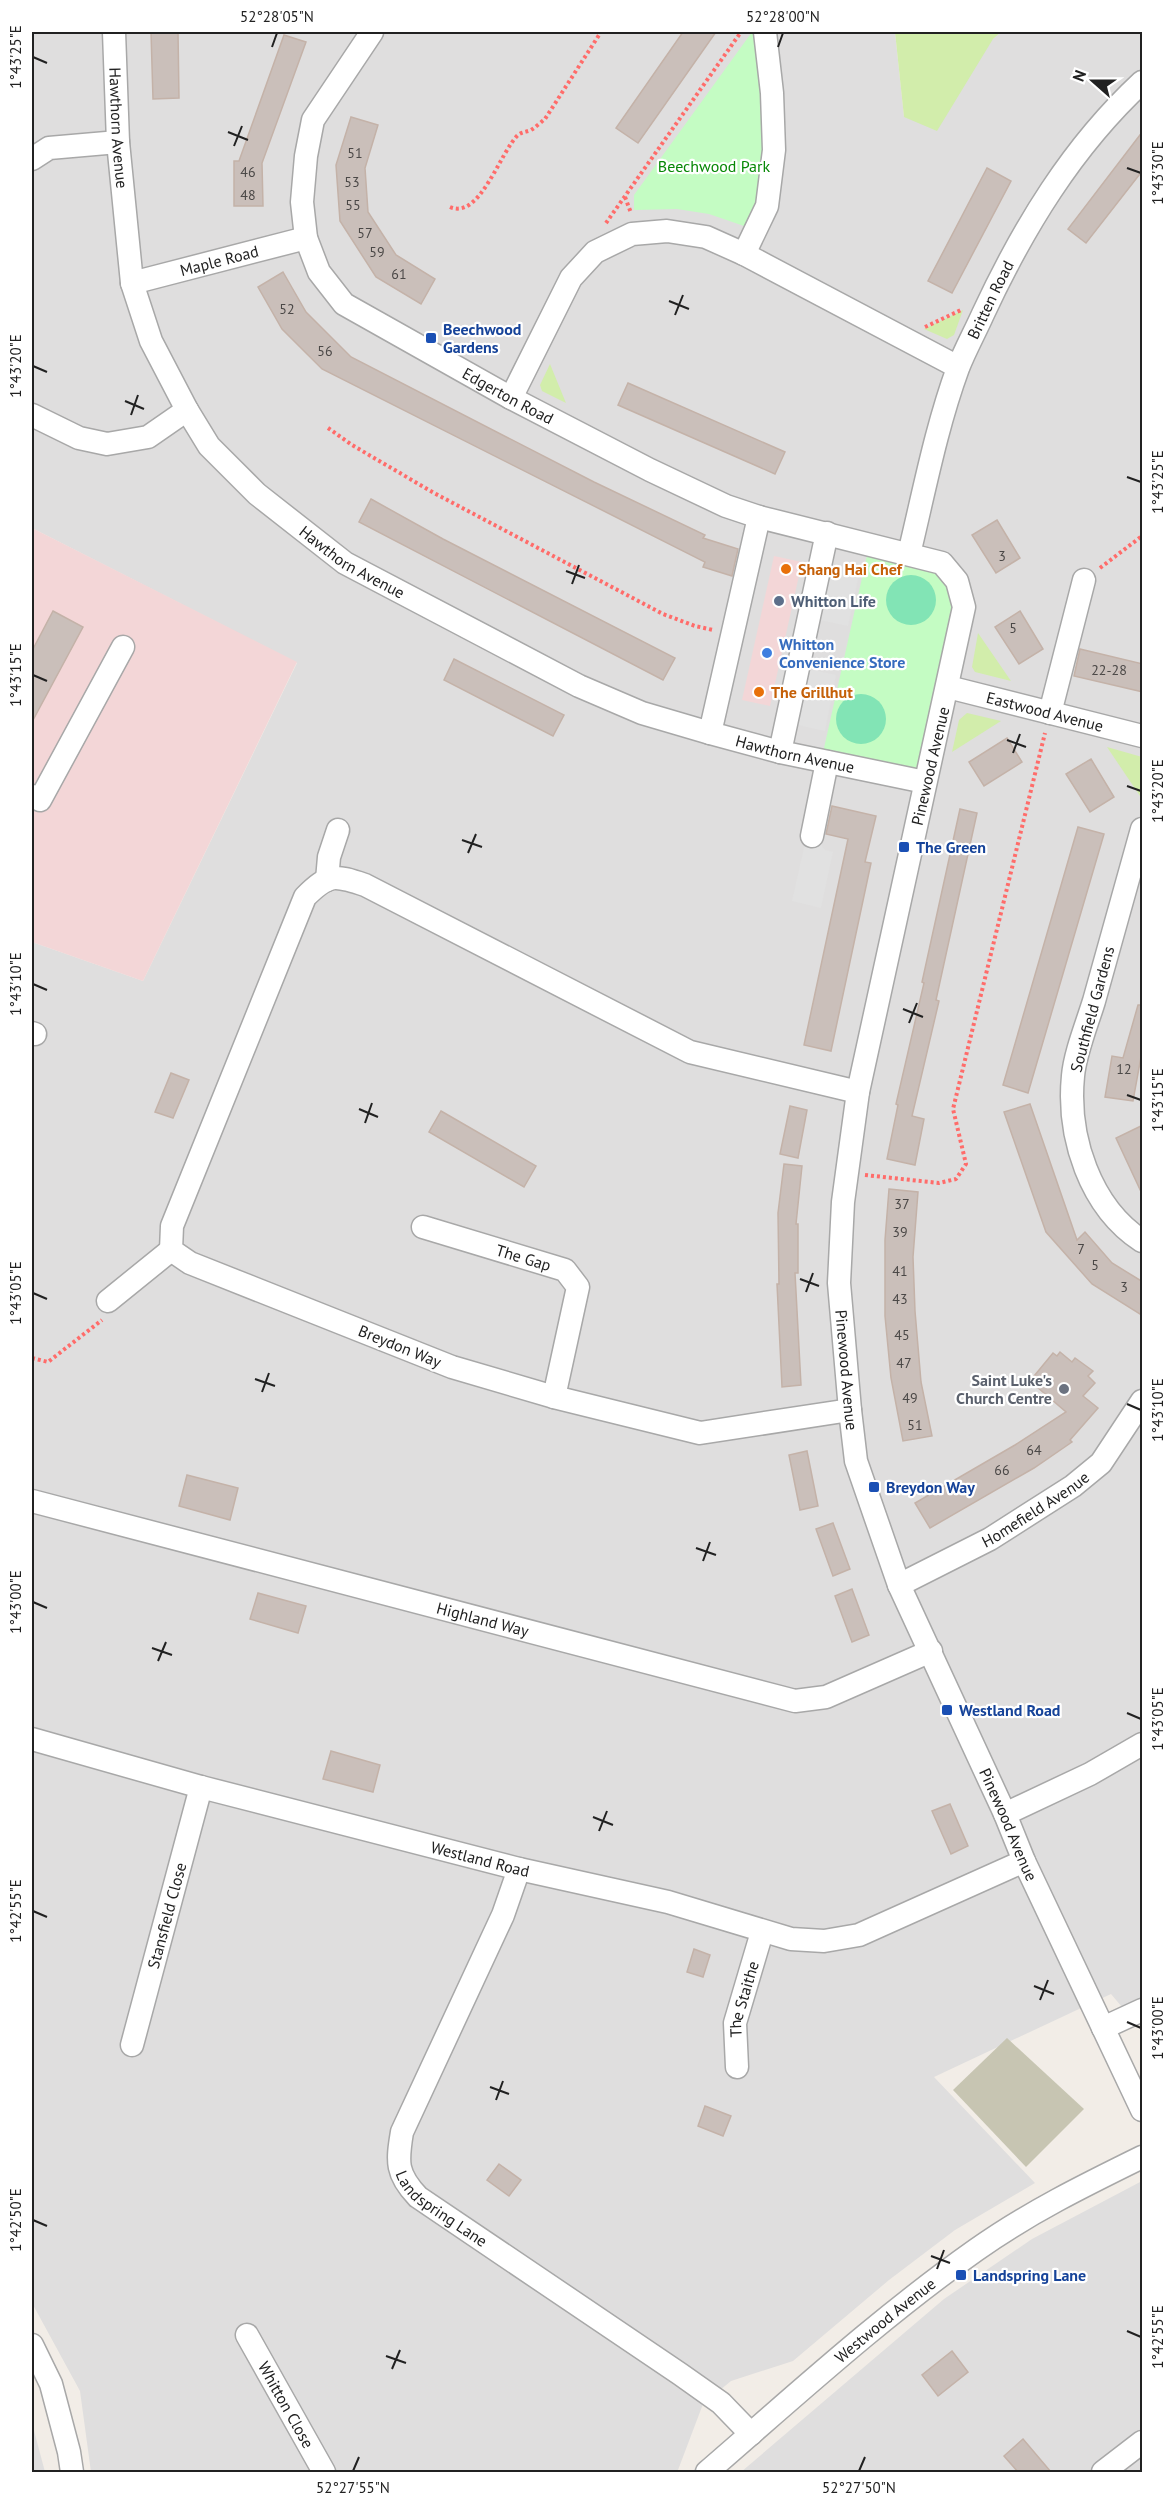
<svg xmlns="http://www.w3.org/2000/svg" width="1174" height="2504" font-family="'PT Sans',sans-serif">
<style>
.residential{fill:#dfdede}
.commercial{fill:#f3d6d7}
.construction{fill:#c7c5b2}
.grass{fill:#d2edab}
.park{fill:#c4fcc3}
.pitch{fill:#82e4b5}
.parking{fill:#e1e1e1}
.building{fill:#cabfba;stroke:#c4b2a8;stroke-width:1.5}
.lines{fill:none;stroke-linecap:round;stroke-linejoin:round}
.minor-casing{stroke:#a8a8a8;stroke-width:25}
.path{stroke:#ff6c6a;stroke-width:4;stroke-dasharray:3 3;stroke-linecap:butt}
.minor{stroke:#fff;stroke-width:22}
.ticks{fill:none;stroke:#212121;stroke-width:2}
.transit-dot{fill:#1a4fb4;stroke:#fff;stroke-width:2}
.food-dot{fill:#e8710a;stroke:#fff;stroke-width:2}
.service-dot{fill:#5c6f8a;stroke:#fff;stroke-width:2}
.shop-dot{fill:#3f7fe0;stroke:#fff;stroke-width:2}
.worship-dot{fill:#6b7280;stroke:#fff;stroke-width:2}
.labels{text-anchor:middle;stroke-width:4.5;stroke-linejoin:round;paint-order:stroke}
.number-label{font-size:14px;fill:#4b4847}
.street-label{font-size:16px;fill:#212121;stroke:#fff}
.park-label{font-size:16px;fill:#078806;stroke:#fff}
.transit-label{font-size:16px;font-weight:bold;fill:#164399;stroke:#fff;text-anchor:start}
.food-label{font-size:16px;font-weight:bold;fill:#c56008;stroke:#fff;text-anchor:start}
.service-label{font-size:16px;font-weight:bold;fill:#4e5e75;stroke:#fff;text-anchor:start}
.shop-label{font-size:16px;font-weight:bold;fill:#366cbe;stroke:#fff;text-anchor:start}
.worship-label{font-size:16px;font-weight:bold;fill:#5b616d;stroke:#fff;text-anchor:end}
.neatline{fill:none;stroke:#212121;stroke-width:2}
.ticks-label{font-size:15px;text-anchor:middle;fill:#212121}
</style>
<rect width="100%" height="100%" fill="#f2ede7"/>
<g class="residential">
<path d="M32,32H895L904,117L1001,32H1142V2001L1122,2007L1111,1994L934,2077L1035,2183L955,2230L889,2280L793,2361L731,2381L703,2404L678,2470L675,2472H91L80,2391L32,2303V942L143,981L297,663L32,528Z"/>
<path d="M1142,2181V2472H741L944,2299L1032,2239Z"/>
<path d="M32,2423L45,2472H32Z"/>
</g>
<g class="commercial">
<path d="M32,528L297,662L143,981L32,942Z"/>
<path d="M774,556L802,562L770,706L742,700Z"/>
</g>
<path class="construction" d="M1007,2038L1084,2109L1026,2167L953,2090Z"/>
<g class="grass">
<path d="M895,32H1001L993,39L937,131L904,117Z"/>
<path d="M963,310L954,335L947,339L924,329Z"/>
<path d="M550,364L566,403L542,391L540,385Z"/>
<path d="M978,633L1011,681L975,672L972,667Z"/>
<path d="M967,713L1001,721L952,752L959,720Z"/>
<path d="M1107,747L1142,757V786L1140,796Z"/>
</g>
<g class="park">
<path d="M752,32H754C761,84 771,139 759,192C757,204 749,215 744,226L709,214L677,209L634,210V195Z"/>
<path d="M868,551L937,568L951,584L957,607L920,778L822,757Z"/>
</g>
<g class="pitch">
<circle cx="911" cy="600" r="25"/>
<circle cx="861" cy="719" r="25"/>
</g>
<g class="parking">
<path d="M809,563L859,574L848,626L820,620Z"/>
<path d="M808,669L836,675L825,731L785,722Z"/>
<path d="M807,834L822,838V846L825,850L833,852L821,908L792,901Z"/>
</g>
<g class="building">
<path d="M151,32H178L179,98L153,99Z"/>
<path d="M683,32H716L638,143L616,128Z"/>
<path d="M284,35L306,42L262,163L263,206H234V161H239Z"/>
<path d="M351,117L378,125L365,168L368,212L396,255L435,279L421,304L376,277L340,221L336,165Z"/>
<path d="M1143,131V170L1086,243L1068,229Z"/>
<path d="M987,168L1011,181L952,293L928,281Z"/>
<path d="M283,272L306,312L351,357L594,482L705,535L703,538L738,549L732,576L703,567L705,562L322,369L282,329L258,287Z"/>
<path d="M628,383L785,452L775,474L618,405Z"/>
<path d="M371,499L443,539L675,658L663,680L359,522Z"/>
<path d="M997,520L1020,558L996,573L972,535Z"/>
<path d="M53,611L83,627L32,722V651Z"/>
<path d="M1020,611L1043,649L1019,664L995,627Z"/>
<path d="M1080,649L1143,664V692L1074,676Z"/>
<path d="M454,659L564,715L553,736L444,680Z"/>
<path d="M1007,738L1022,762L984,786L969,762Z"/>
<path d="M1091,759L1114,797L1090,812L1066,774Z"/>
<path d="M832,806L876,816L865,862L871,863L831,1051L804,1045L848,839L826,834Z"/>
<path d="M960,809L977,813L936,1000L939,1001L912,1116L924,1119L915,1165L887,1159L898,1105L896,1104L924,983L922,982Z"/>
<path d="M1078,827L1104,834L1028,1093L1003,1085Z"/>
<path d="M1138,1005H1143V1046L1133,1101L1105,1097L1112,1056L1123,1058Z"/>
<path d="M171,1073L189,1080L173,1118L155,1112Z"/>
<path d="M1030,1104L1077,1240L1085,1232L1112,1263L1143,1282V1316L1092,1284L1046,1232L1004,1112Z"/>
<path d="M790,1106L807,1110L798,1158L780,1154Z"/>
<path d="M441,1111L536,1166L524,1187L429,1132Z"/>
<path d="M1143,1125V1196L1116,1138Z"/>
<path d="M784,1164L802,1166L796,1224H798V1273H795L801,1385L782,1387L777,1284H779L778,1213Z"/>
<path d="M889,1189L918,1192L913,1257L915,1311L921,1382L932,1436L903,1441L891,1378L885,1316V1240Z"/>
<path d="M1060,1352L1072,1362L1075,1358L1093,1371L1088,1376L1095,1383L1083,1396L1098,1408L1070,1440L1072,1442L1034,1468L930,1528L915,1503L1015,1445L1066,1412L1030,1381L1053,1353L1057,1356Z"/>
<path d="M807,1451L818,1506L800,1510L789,1455Z"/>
<path d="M187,1475L238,1488L230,1520L179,1506Z"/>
<path d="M833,1523L850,1569L833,1576L816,1529Z"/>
<path d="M852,1589L869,1635L852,1642L835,1596Z"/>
<path d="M258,1593L306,1606L298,1633L250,1619Z"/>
<path d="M331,1751L380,1765L373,1792L323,1779Z"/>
<path d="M950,1804L968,1846L951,1854L932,1811Z"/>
<path d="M694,1949L710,1955L703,1977L687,1972Z"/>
<path d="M705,2106L731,2116L723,2136L698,2126Z"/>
<path d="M499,2164L521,2180L509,2196L487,2180Z"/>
<path d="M952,2351L968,2372L938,2396L922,2375Z"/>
<path d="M1023,2439L1051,2472H1018L1004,2456Z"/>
</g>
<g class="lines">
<defs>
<g id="minor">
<path id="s1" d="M114,32L118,142L132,283L151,341L187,410L209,446L257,494L345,563L579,686L642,713L710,733L780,752L925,782"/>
<path id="s2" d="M372,32L313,120L306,156L302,202L306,238L319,272L344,304L511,398L650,470L726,506L759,517L942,563L957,581L964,607L858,1092L843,1202L839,1283L850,1410L856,1461L899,1585L1005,1814L1024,1861L1142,2110"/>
<path d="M32,159L49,148L118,142"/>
<path d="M744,254L767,206L774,150L772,93L765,32"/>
<path id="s3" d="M132,283L306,238"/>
<path d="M511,398L571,278L595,252L632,234L667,231L706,237L744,254L958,367"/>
<path d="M32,415L79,438L107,444L148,437L187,410"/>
<path id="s4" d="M909,554C924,492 936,428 958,368C965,350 975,332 983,314C1023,228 1072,147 1142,82"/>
<path id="s5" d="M948,687L1142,736"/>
<path d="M1050,713L1084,580"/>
<path d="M710,733L759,517"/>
<path d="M780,752L827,533"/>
<path d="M32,796L40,800L123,647"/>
<path d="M1142,829C1126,887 1110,944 1094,1001C1087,1024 1075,1053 1073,1076C1067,1137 1090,1207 1142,1241"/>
<path d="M812,836L827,762"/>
<path d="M327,880L329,857L338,830"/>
<path d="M32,1033L35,1034"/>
<path id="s6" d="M423,1227L565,1270L578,1287L554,1397"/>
<path d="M108,1301L171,1250"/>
<path d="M850,1410L700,1433L554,1397L452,1367L190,1263L171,1250L172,1226L305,897C329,873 335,875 365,885L690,1052L858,1092"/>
<path id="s7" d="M32,1501L795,1701L826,1697L931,1651"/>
<path id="s8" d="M899,1585L990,1539L1073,1486L1101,1463L1142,1401"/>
<path id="s9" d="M32,1739L201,1787L519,1869L668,1902L791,1939L824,1941L859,1935L1024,1861"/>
<path d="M1005,1814L1090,1774L1142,1744"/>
<path id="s10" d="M519,1869L503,1915L402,2132C397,2162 396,2174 418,2197L680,2374L721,2403L751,2434"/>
<path d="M1103,2028L1142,2010"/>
<path id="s11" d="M132,2045L201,1787"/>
<path id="s12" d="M737,2067L735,2023L762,1932"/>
<path id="s13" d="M247,2335L324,2472"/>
<path d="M32,2345L51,2384L69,2452L72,2472"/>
<path id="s14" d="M707,2472C795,2396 881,2317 976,2250C1028,2213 1085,2185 1142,2157"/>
<path d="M1103,2472L1142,2442"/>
</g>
</defs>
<use href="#minor" class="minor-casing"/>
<g class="path">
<path d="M625,197L631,213"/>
<path d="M450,207C480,220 500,152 518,135C522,132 526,132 531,130C536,127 541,122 545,119L601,32"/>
<path d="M606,223L741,32"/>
<path d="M925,327L961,310"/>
<path d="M328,428L352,445L434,493L663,614L695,626L713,630"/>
<path d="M1100,568L1142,536"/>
<path d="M865,1175L939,1183L956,1179L966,1164L953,1109L1045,733"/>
<path d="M32,1358L48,1362L102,1320"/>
</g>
<use href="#minor" class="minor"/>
</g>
<path class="ticks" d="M272,47L277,33M778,47L783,33M33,57L47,63M228,132L248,140M234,146L242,126M1127,168L1141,173M669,301L689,309M675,315L683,295M33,366L47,372M125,401L144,409M131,415L138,395M1127,477L1141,482M566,571L585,578M572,584L579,565M33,675L47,681M1007,740L1026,747M1013,753L1020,734M1127,786L1141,791M462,840L482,847M468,853L476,834M33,984L47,990M903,1009L923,1017M909,1023L917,1003M1127,1095L1141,1100M359,1109L378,1117M365,1123L372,1103M800,1279L819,1286M806,1292L813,1273M33,1293L47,1299M255,1379L275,1386M262,1392L269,1373M1127,1404L1141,1410M696,1548L716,1555M703,1561L710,1542M33,1602L47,1608M152,1648L172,1655M158,1661L166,1642M1127,1713L1141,1719M593,1817L613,1825M599,1831L607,1811M33,1911L47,1917M1034,1986L1054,1994M1040,2000L1048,1980M1127,2022L1141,2028M490,2087L509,2094M496,2100L503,2081M33,2220L47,2226M931,2256L950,2263M937,2269L944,2250M1127,2331L1141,2337M386,2356L406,2363M392,2369L400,2350M353,2471L359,2457M859,2471L865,2457"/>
<g class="transit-dot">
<rect x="425" y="332" width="12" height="12" rx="3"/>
<rect x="898" y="841" width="12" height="12" rx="3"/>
<rect x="868" y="1481" width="12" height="12" rx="3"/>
<rect x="941" y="1704" width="12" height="12" rx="3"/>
<rect x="955" y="2269" width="12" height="12" rx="3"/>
</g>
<g class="food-dot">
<circle cx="786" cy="569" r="6"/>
<circle cx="759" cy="692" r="6"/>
</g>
<circle class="service-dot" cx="779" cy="601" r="6"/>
<circle class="shop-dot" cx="767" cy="653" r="6"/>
<circle class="worship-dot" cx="1064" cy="1389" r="6"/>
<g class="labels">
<g class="number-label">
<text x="355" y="158">51</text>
<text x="248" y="177">46</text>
<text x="352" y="187">53</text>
<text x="248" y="200">48</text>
<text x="353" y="210">55</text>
<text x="365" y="238">57</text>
<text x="377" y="257">59</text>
<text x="399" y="279">61</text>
<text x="287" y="314">52</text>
<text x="325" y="356">56</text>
<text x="1002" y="561">3</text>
<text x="1013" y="633">5</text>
<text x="1109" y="675">22-28</text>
<text x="1124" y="1074">12</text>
<text x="902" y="1209">37</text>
<text x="900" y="1237">39</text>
<text x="1081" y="1254">7</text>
<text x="1095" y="1270">5</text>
<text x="900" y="1276">41</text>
<text x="1124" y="1292">3</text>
<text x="900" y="1304">43</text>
<text x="902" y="1340">45</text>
<text x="904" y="1368">47</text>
<text x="910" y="1403">49</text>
<text x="915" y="1430">51</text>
<text x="1034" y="1455">64</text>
<text x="1002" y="1475">66</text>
</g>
<g class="street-label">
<text dy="6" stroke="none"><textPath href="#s1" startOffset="96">Hawthorn Avenue</textPath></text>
<text dy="6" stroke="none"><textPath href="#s3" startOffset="90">Maple Road</textPath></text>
<text dy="6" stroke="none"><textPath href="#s4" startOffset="268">Britten Road</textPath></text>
<text dy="6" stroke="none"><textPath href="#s2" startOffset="490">Edgerton Road</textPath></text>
<text dy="6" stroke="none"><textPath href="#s1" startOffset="618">Hawthorn Avenue</textPath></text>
<text dy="6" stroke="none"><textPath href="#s5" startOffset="100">Eastwood Avenue</textPath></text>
<text dy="6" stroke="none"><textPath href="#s1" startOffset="1104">Hawthorn Avenue</textPath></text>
<text transform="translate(930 766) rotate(-77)" y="6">Pinewood Avenue</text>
<text transform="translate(1092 1009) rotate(-75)" y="6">Southfield Gardens</text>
<text dy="6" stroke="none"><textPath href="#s6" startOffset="105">The Gap</textPath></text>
<text transform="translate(400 1346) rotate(22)" y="6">Breydon Way</text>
<text dy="6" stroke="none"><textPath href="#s2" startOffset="1784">Pinewood Avenue</textPath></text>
<text dy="6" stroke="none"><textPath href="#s8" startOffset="156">Homefield Avenue</textPath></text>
<text dy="6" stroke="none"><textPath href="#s7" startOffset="466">Highland Way</textPath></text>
<text dy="6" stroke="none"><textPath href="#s2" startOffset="2270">Pinewood Avenue</textPath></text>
<text dy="6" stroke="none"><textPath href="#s9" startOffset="464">Westland Road</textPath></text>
<text dy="6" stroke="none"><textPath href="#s11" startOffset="134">Stansfield Close</textPath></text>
<text dy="6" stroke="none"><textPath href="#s12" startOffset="69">The Staithe</textPath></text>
<text dy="6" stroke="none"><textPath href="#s10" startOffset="384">Landspring Lane</textPath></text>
<text dy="6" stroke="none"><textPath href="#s14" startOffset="234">Westwood Avenue</textPath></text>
<text dy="6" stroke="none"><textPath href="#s13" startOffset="80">Whitton Close</textPath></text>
</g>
<g class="park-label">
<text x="714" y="172">Beechwood Park</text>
</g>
<g class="transit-label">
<text x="443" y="335">Beechwood<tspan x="443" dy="18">Gardens</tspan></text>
<text x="916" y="853">The Green</text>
<text x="886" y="1493">Breydon Way</text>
<text x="959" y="1716">Westland Road</text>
<text x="973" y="2281">Landspring Lane</text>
</g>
<g class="food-label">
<text x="798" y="575">Shang Hai Chef</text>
<text x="771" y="698">The Grillhut</text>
</g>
<g class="service-label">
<text x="791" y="607">Whitton Life</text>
</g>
<g class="shop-label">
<text x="779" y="650">Whitton<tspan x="779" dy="18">Convenience Store</tspan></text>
</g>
<g class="worship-label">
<text x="1052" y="1386">Saint Luke's<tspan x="1052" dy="18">Church Centre</tspan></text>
</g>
</g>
<rect width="1174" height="2504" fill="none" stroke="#ffffff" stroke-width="66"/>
<g transform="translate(1093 81) rotate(291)" stroke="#ffffff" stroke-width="4.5" paint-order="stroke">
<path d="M0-4.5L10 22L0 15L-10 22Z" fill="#212121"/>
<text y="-9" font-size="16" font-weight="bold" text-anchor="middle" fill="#212121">N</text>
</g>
<rect x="33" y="33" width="1108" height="2438" class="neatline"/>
<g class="ticks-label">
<text x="277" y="22">52°28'05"N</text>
<text x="783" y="22">52°28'00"N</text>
<text transform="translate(16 57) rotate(-90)" y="5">1°43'25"E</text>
<text transform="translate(1158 173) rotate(-90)" y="5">1°43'30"E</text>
<text transform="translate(16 366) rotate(-90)" y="5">1°43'20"E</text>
<text transform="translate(1158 482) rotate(-90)" y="5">1°43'25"E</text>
<text transform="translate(16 675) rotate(-90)" y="5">1°43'15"E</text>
<text transform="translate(1158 791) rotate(-90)" y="5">1°43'20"E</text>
<text transform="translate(16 984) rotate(-90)" y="5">1°43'10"E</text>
<text transform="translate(1158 1100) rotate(-90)" y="5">1°43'15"E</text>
<text transform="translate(16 1293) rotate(-90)" y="5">1°43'05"E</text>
<text transform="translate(1158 1410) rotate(-90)" y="5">1°43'10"E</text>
<text transform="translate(16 1602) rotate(-90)" y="5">1°43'00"E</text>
<text transform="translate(1158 1719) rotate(-90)" y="5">1°43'05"E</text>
<text transform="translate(16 1911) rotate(-90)" y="5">1°42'55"E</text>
<text transform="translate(1158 2028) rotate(-90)" y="5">1°43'00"E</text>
<text transform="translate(16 2220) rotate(-90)" y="5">1°42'50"E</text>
<text transform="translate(1158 2337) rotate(-90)" y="5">1°42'55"E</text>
<text x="353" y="2493">52°27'55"N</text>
<text x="859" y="2493">52°27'50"N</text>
</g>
</svg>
